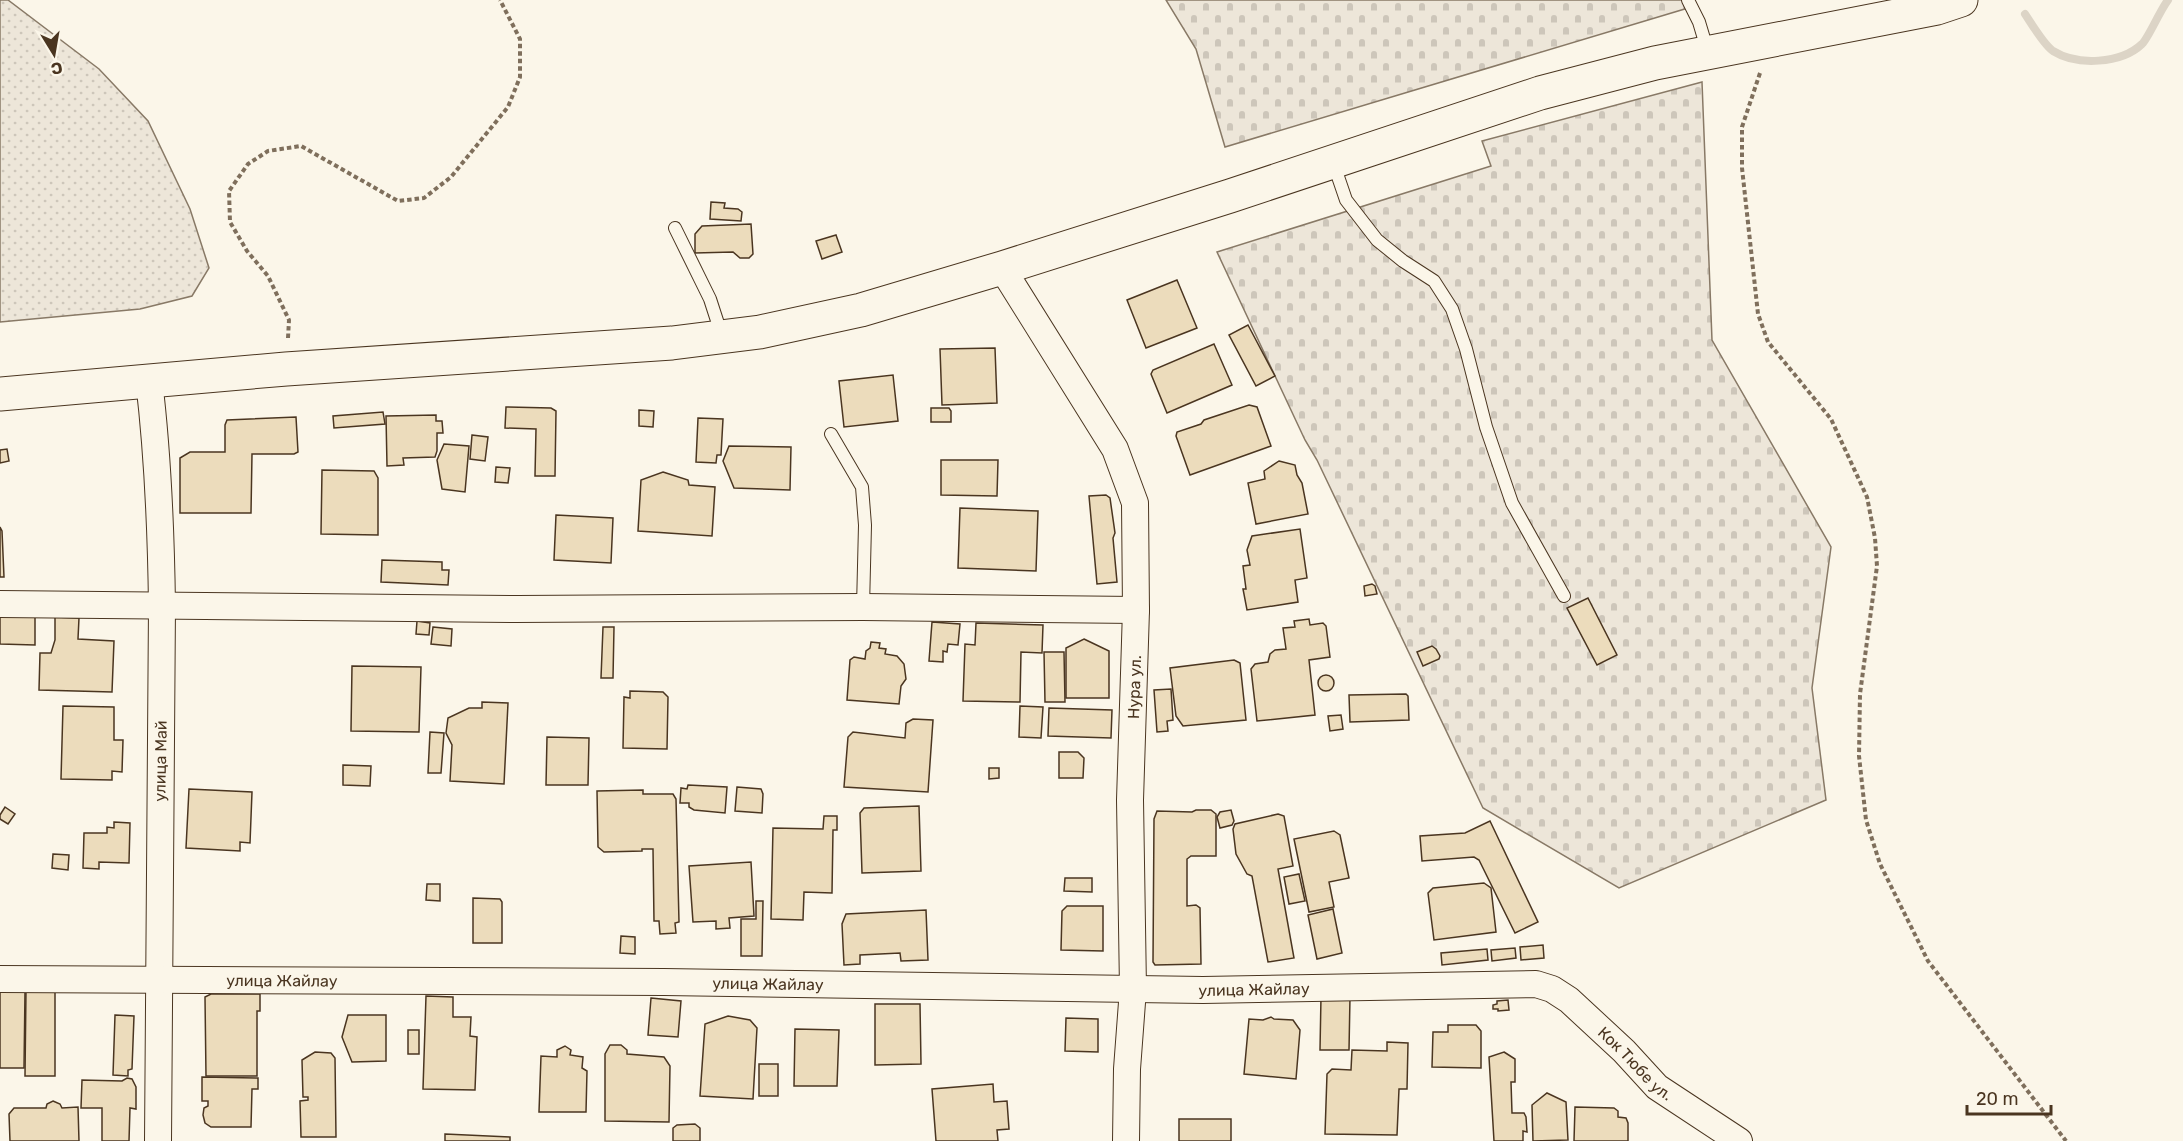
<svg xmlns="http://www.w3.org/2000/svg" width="2183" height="1141" font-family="Rubik,sans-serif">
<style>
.green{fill:url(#green-dots);stroke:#887966;stroke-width:1.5}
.cemetery{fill:url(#cemetery-stones);stroke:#887966;stroke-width:1.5}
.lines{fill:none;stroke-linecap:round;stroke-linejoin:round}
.stream{stroke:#dcd4c6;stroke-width:8}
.building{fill:#ecdcbc;stroke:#4a3520;stroke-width:1.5}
.lane-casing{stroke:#4a3520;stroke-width:14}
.street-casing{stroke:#4a3520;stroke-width:28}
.secondary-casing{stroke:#4a3520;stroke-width:35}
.path{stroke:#7f6f5c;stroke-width:4;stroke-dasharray:4.5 3;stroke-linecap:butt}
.lane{stroke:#fbf6e9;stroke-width:12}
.street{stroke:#fbf6e9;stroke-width:26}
.secondary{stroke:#fbf6e9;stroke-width:33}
.labels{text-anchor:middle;stroke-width:4.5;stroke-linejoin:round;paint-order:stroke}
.street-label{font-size:16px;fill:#4a3520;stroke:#fbf6e9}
</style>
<defs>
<pattern id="green-dots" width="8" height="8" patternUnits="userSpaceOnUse" patternTransform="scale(1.5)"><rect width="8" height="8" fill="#ede6d9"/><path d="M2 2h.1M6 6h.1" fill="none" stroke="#cdc6ba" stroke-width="1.8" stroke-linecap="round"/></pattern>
<pattern id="cemetery-stones" width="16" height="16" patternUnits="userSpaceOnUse" patternTransform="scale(1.5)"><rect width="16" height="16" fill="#ede6d9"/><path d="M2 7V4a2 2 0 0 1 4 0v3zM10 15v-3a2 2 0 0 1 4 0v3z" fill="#cdc6ba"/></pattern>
</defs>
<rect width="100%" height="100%" fill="#fbf6e9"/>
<path class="green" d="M0,0H8L99,69L148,121L190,209L209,268L192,296L140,309L0,322Z"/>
<g class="cemetery">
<path d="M1166,0H1683L1688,8L1225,147L1196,49Z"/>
<path d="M1702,82L1712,340L1831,547L1812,688L1826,800L1619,888L1483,808L1317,460L1305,440L1217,252L1491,166L1482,141Z"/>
</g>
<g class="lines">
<path class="stream" d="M2025,14C2031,23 2044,45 2053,51C2077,66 2121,64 2142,44C2149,37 2159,12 2168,0"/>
</g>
<g class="building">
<path d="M711,202L725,203L724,208L738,209L742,212L741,221L710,219Z"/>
<path d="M751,224L753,254L749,258H740L733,252L695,253V234L702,226Z"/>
<path d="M836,235L842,252L822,259L816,241Z"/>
<path d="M1177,280L1197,328L1146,348L1127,300Z"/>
<path d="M1248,325L1275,376L1256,386L1229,335Z"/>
<path d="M1214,344L1232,385L1167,413L1151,374L1153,370Z"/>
<path d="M995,348L997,403L942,405L940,349Z"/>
<path d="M893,375L898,421L844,427L839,381Z"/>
<path d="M1249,405L1257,407L1271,446L1190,475L1176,436L1177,432L1201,424L1204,420Z"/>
<path d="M506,407L551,408L556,411L555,476H535L536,429L505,428Z"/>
<path d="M931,408H949L951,411V422H931Z"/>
<path d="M639,410L654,411L653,427L639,426Z"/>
<path d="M383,412L385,424L334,428L333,416Z"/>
<path d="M436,415V421H442L443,433H437V451L435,457L403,458L404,465L387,466L386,416Z"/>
<path d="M296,417L298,452L294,454H252L251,513H180V458L190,452H225V425L227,420Z"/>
<path d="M698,418L723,419L721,455H717L716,463L696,462Z"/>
<path d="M472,435L488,437L485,461L470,459Z"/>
<path d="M444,444L469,446L465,492L442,489L437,460Z"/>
<path d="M729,446L791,447L790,490L734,488L723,461Z"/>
<path d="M7,449L9,461L0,463V450Z"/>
<path d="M941,460H998L997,496L941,495Z"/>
<path d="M1279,461L1295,465L1297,475L1302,483L1308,514L1256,524L1248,483L1265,479L1264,471Z"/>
<path d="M496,467L510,468L508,483L495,482Z"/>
<path d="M322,470L374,471L378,478V535L321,534Z"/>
<path d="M663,472L688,480L689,485L715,487L712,536L638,531L641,480Z"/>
<path d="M1106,495L1110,498L1115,533L1113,538L1117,582L1097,584L1089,496Z"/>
<path d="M960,508L1038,511L1036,571L958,568Z"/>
<path d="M556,515L613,518L611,563L554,560Z"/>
<path d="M0,527L2,531L4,577H0Z"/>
<path d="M1300,529L1307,578L1295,580L1298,602L1247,610L1243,589H1246L1243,566L1250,565L1247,550L1252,536Z"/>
<path d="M382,560L442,562V570H449L448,585L381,582Z"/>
<path d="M1372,584L1375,586L1377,594L1365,596L1364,586Z"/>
<path d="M1588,598L1617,655L1597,665L1567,608Z"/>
<path d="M0,617H35V645L0,644Z"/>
<path d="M55,617L79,618L78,639L114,641L112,692L39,690L40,653H51L55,640Z"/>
<path d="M1309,619L1310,625L1323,623L1326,626L1330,657L1309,660L1315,715L1257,721L1251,669L1255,664L1268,662L1270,654L1275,650L1286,649L1283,628L1295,627L1294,621Z"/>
<path d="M417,621L430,623L429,635L416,634Z"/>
<path d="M932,622L960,624L958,645L948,644L947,652L943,651V662L929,661Z"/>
<path d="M976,623L1043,625L1042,653L1021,652L1020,702L963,701L965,644L975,645Z"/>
<path d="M433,627L452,629L451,646L431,644Z"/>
<path d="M603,627H614L613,678H601Z"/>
<path d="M1084,639L1109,651V698H1066V648Z"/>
<path d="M871,642L880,643L879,648L886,649L885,654L897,656L904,664L906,679L901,686L899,704L847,700L850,660L854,657L865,659L866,651L870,648Z"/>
<path d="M1432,646L1436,649L1440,656L1439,659L1423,666L1417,652Z"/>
<path d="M1044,652H1064L1065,702H1045Z"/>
<path d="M1234,660L1240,663L1246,720L1183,726L1176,716L1170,668Z"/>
<path d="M352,666L421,667L419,732L351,731Z"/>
<circle cx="1326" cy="683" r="8"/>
<path d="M1171,689L1173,720L1167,721L1168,731L1157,732L1154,690Z"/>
<path d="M630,691L663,692L668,697L667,749L623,748L624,697L630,698Z"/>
<path d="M1406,694L1408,696L1409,720L1350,722L1349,695Z"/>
<path d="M482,702L508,703L504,784L450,781L452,745L446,733L448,718L469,708H482Z"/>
<path d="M63,706L114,707V740H123L122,772L112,771V780L61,779Z"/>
<path d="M1020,706L1043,707L1041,738L1019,737Z"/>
<path d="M1049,708L1112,710L1111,738L1048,736Z"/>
<path d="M1341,715L1343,729L1330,731L1328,716Z"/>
<path d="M913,719L933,720L928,792L844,787L848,737L853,732L905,738L906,723Z"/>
<path d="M430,732L444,733L441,773H428Z"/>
<path d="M547,737L589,738L588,785H546Z"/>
<path d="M1059,752H1078L1084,758L1083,778H1059Z"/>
<path d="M343,765L371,766L370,786L343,785Z"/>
<path d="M989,768H999V778L989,779Z"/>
<path d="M688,785L727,787L725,813L694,810L689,807V803H680L681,788L687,789Z"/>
<path d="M737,787L761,789L763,794L762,813L735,811Z"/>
<path d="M189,789L252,792L250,843L240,842V851L186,848Z"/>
<path d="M643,790V794H673L676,799L679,922L675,923L676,933L660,934L659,921H654L653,849H642V851L604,852L598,847L597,791Z"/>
<path d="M919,806L921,871L862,873L860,813L864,808Z"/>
<path d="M5,807L15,814L8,824L0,819V815Z"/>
<path d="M1196,810H1211L1216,814V856H1191L1187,859V906L1196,905L1200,908L1201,964L1155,965L1153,962L1154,819L1157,811L1192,812Z"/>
<path d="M1231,810L1234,821L1232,825L1220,828L1217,817L1220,812Z"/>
<path d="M1278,814L1284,816L1293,866L1278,869L1294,958L1268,962L1252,876L1247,874L1236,854L1233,829L1235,824Z"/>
<path d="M824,816H837V830H833L832,893L804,892L803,920L771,919L773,828L823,829Z"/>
<path d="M1490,821L1538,922L1515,933L1479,860L1474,857L1422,861L1420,836L1465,833Z"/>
<path d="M114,822L130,823L129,863L99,862V869L83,868L84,833H107V827L114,828Z"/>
<path d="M1334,831L1340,835L1349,878L1329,882L1334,907L1309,912L1294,839Z"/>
<path d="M53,854L69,855L68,870L52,868Z"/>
<path d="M751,862L754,916L729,918L730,928L716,929V921L693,922L689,866Z"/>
<path d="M1299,874L1305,901L1289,904L1284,877Z"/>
<path d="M1065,878H1092V892L1064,891Z"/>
<path d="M1484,883L1491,888L1496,932L1434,940L1428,893L1433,888Z"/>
<path d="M427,884H440V901L426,900Z"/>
<path d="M473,898L500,899L502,902V943H473Z"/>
<path d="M756,901H763L762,956H741V919H756Z"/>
<path d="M1067,906H1103V951L1061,950L1062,911Z"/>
<path d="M1333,909L1342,953L1317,959L1308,915Z"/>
<path d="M926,910L928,960L901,961L900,953L860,955V964L844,965L842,924L846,914Z"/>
<path d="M621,936L635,937V954L620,953Z"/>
<path d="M1543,945L1544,958L1521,960L1520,947Z"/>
<path d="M1515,948L1516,958L1492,961L1491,950Z"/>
<path d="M1487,949L1488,960L1442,965L1441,953Z"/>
<path d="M26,990H55V1076H25Z"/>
<path d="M0,992H25L24,1068H0Z"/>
<path d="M211,994H260V1011H257V1076H206L205,997Z"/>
<path d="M426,996L453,997V1017H471L470,1036L477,1037L475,1090L423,1089Z"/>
<path d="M1321,997H1350L1349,1050H1320Z"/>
<path d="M651,998L681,1001L678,1037L648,1035Z"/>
<path d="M1508,1000L1509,1010L1498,1011V1009H1493V1005L1497,1004V1001Z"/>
<path d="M875,1004H920L921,1064L875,1065Z"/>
<path d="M115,1015L134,1016L132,1069L128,1070V1076L113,1075Z"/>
<path d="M348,1015H386V1061L352,1062L342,1037Z"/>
<path d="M728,1016L750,1020L757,1028L753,1099L700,1096L705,1024Z"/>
<path d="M1271,1017L1274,1019L1293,1020L1300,1030L1296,1079L1244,1074L1249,1019L1263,1020Z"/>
<path d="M1066,1018L1098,1019V1052L1065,1051Z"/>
<path d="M1448,1025H1476L1481,1031V1068L1432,1067L1433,1032H1448Z"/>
<path d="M795,1029L839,1030L837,1086H794Z"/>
<rect x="408" y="1030" width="11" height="24"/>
<path d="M1387,1042L1408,1043L1407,1089H1399L1397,1135L1325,1134L1327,1074L1332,1069L1351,1070L1352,1050L1387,1051Z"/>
<path d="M610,1045H621L627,1050V1054L664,1057L670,1066L669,1122L605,1121V1054Z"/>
<path d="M565,1046L571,1050L570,1055L583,1057L582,1068L587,1071L586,1112H539L541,1056L557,1057V1050Z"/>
<path d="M315,1052L331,1053L335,1058L336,1137H301L300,1101L308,1100V1097H303L302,1060Z"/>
<path d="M1504,1052L1515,1059V1082H1511L1512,1113H1524L1526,1117L1527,1132L1523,1131V1141H1494L1489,1057Z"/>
<rect x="759" y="1064" width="19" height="32"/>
<path d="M202,1077L258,1078V1089H252L251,1127H211L205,1123L203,1115L204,1108L208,1106V1101H202Z"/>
<path d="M127,1078L132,1079L136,1087V1109L130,1108L129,1141H102V1108H81L82,1080L122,1081Z"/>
<path d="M993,1084L994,1102L1007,1101L1009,1129L997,1130L998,1141H936L932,1089Z"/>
<path d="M1547,1093L1566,1102L1568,1140L1533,1141L1532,1105Z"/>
<path d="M53,1101L60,1104L62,1108L78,1107L79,1141H10L9,1114L14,1108H46L47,1104Z"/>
<path d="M1575,1107L1614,1108L1618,1111V1117L1626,1118L1628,1123V1141H1574Z"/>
<rect x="1179" y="1119" width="52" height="22"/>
<path d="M695,1124L700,1128V1141H673V1128L677,1125Z"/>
<path d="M445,1134L510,1137V1141H445Z"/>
</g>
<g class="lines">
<defs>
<g id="lane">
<path d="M1688,0L1699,22L1708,52"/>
<path d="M1333,162L1346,200L1377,240L1403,261L1434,281L1452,309L1466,349L1486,427L1512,503L1564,596"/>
<path d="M675,228L710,299L722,336"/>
<path d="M831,434L862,487L865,525L863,607"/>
</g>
<g id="street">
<path d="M1002,268L1115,449L1135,503L1136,610L1130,800L1133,989L1127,1069L1126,1141"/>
<path d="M149,381C158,456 161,530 162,606L158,1141"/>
<path d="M0,604L517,609L863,607L1136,610"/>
<path id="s1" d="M0,979L664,982L1203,990L1536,984L1552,989L1569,1000L1624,1051L1657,1087L1739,1141"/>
</g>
<path id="secondary" d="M0,394L286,369L672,343L760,332L861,310L1002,268L1230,196L1540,93L1655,63L1937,8L1961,0"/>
</defs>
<use href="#lane" class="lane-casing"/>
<use href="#street" class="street-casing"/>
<use href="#secondary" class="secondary-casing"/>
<g class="path">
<path d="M1760,73L1742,127V168L1758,314L1768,342L1831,419L1867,497L1875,538L1877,566L1860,694L1859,756L1866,820L1880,864L1928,961L2066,1141"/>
<path d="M288,338L289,320L268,276L247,251L230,222L229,191L248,164L268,151L301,146L398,201L424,198L451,177L508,107L520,77V39L500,0"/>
</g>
<use href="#lane" class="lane"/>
<use href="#street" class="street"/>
<use href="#secondary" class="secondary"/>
</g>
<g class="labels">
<g class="street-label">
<text transform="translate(1134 687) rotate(-88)" y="6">Нура ул.</text>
<text transform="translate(160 761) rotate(-89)" y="6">улица Май</text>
<text dy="6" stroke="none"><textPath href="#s1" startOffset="282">улица Жайлау</textPath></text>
<text dy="6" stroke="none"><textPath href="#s1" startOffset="768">улица Жайлау</textPath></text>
<text dy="6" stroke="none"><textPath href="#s1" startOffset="1254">улица Жайлау</textPath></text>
<text dy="6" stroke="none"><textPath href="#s1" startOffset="1665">Кок Тюбе ул.</textPath></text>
</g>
</g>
<g transform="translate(54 54) rotate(169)" stroke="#fbf6e9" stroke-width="4.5" paint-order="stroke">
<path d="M0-4.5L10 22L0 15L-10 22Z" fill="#4a3520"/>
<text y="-9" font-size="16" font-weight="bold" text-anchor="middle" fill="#4a3520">С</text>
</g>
<path d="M1967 1105v9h84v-9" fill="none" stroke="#4a3520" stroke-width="3"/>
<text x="1976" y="1105" font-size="18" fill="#4a3520" stroke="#fbf6e9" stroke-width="4.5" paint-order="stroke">20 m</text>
</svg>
